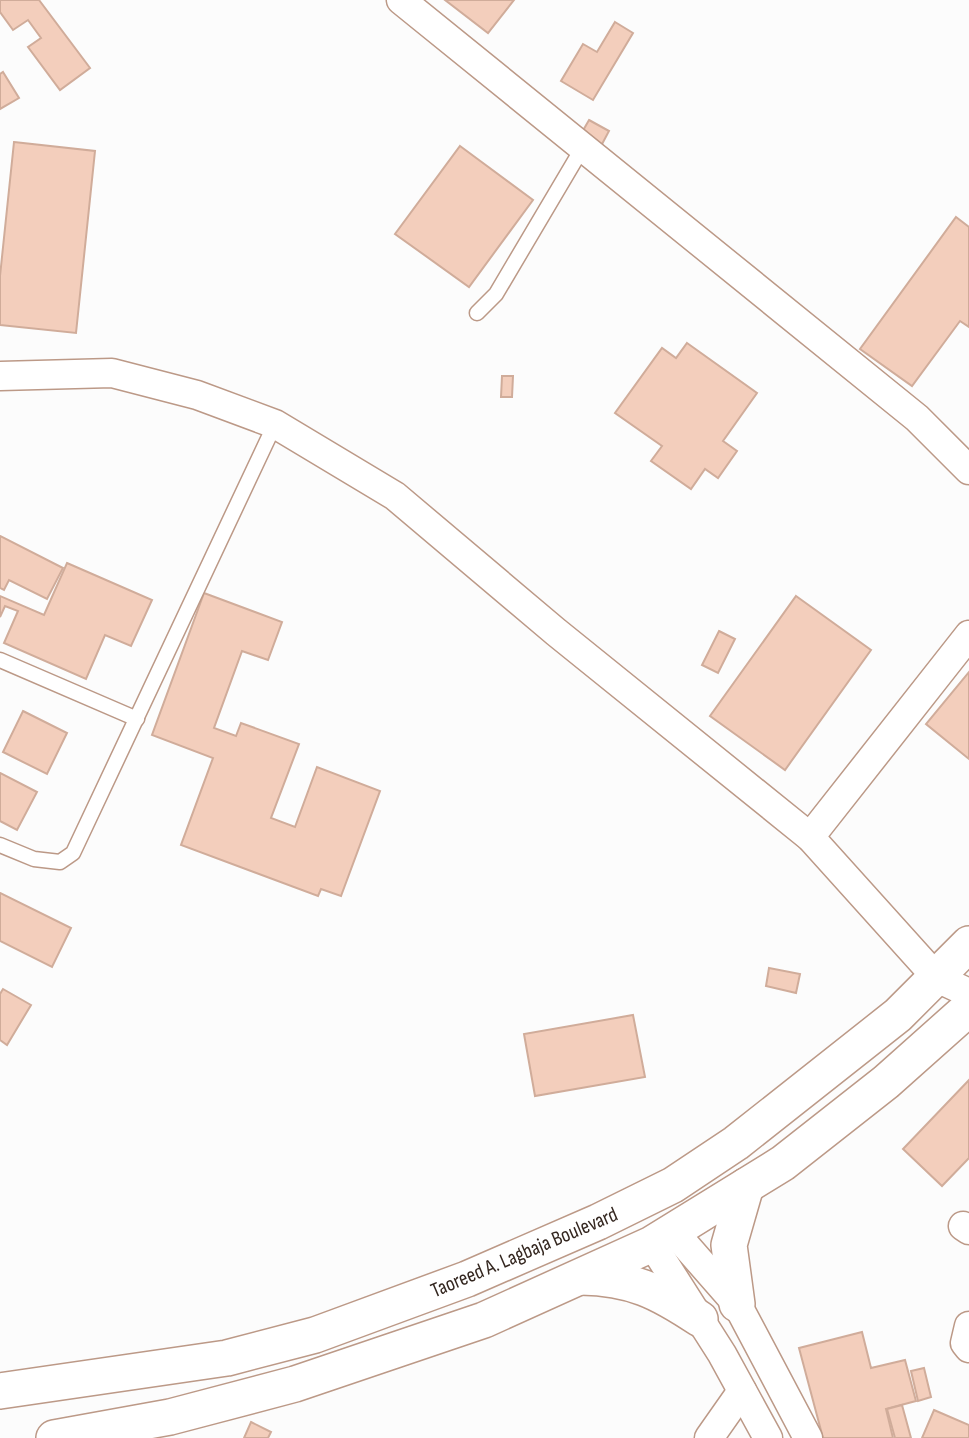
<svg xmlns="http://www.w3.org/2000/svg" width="969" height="1438" font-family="'Sofia Sans Condensed',sans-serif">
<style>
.building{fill:#f3cebc;stroke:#d0ac9a;stroke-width:2}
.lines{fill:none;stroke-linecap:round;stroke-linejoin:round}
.service-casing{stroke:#bc9987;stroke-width:17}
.minor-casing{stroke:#bc9987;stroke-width:31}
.tertiary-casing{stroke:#bc9987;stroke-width:38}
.service{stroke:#fff;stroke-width:14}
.minor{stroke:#fff;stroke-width:28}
.tertiary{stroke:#fff;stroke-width:35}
.labels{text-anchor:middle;stroke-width:7;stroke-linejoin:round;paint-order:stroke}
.street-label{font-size:21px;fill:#342720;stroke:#fff}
</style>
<rect width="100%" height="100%" fill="#fcfcfc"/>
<g class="building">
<path d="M0,0H39L90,68L60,90L28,47L41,38L28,20L13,30L0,12Z"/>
<path d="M445,0H514L488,33Z"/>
<path d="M615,22L633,33L593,100L561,81L583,44L597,52Z"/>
<path d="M3,72L19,98L0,109V74Z"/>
<path d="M589,120L609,131L601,146L581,134Z"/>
<path d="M14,142L95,151L76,333L0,325V276Z"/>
<path d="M460,146L533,200L469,287L395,234Z"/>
<path d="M956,217L969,227V327L960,321L912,386L860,349Z"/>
<path d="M687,343L757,393L723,441L737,451L718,478L705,469L691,489L651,461L662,446L615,413L662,348L676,358Z"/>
<path d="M502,376H513L512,397H501Z"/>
<path d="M0,536L63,568L47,599L9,580L4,590L0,588Z"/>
<path d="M67,563L152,600L131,646L105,635L86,679L4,643L18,611L5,606L0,617V596L44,615Z"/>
<path d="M204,593L282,622L268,660L242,651L214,728L236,736L241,723L299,744L271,818L295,827L317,767L380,791L341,896L321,889L318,896L181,845L213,758L152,735Z"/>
<path d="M796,596L871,650L785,770L710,716Z"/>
<path d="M719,631L735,639L718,673L702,665Z"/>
<path d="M969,672V759L926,724Z"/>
<path d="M23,711L67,733L47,774L3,752Z"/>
<path d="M0,773L37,792L17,830L0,821Z"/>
<path d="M0,893L71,928L52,967L0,941Z"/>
<path d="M769,968L800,974L796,993L766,986Z"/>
<path d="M3,989L31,1005L7,1045L0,1040V994Z"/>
<path d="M633,1015L645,1077L535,1096L524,1034Z"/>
<path d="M969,1080V1158L942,1186L903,1149Z"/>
<path d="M862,1332L871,1368L905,1360L916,1401L886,1409L893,1438H823L799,1348Z"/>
<path d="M924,1368L931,1397L918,1401L911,1371Z"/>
<path d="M902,1405L911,1438H895L887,1409Z"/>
<path d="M934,1410L969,1425V1438H922Z"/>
<path d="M251,1422L271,1432L268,1438H244Z"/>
</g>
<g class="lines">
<defs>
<g id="service">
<path d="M477,313L496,294L583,147"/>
<path d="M0,660L137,719"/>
<path d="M0,845L34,859L60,862L73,853L275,424"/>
</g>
<g id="minor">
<path d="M401,0L917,418L969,470"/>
<path d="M0,376L112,373L197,395L275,424L395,496L556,632L810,837L937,978L969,993"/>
<path d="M810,837L969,635"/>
<path d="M963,1226L969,1230"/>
<path d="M673,1231L737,1304L808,1438"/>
<path d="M652,1244L722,1354L768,1438"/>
<path d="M969,1326L965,1343L969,1348"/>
<path d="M709,1438L742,1391"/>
</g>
<g id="tertiary">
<path d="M581,1277C632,1278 658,1291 700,1319"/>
<path d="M737,1304L729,1245L746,1186"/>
<path d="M0,1391L227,1358L315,1335L467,1279L598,1222L673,1185L736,1143L898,1015L969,944"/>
<path d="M54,1438L170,1417L295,1384L484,1320L652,1244L783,1163L886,1082L969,1008"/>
</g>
</defs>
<use href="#service" class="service-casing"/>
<use href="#minor" class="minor-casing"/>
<use href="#tertiary" class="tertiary-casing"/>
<use href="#service" class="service"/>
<use href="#minor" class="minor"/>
<use href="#tertiary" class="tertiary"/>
</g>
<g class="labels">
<g class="street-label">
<text transform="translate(524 1252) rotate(-23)" y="7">Taoreed A. Lagbaja Boulevard</text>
</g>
</g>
</svg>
